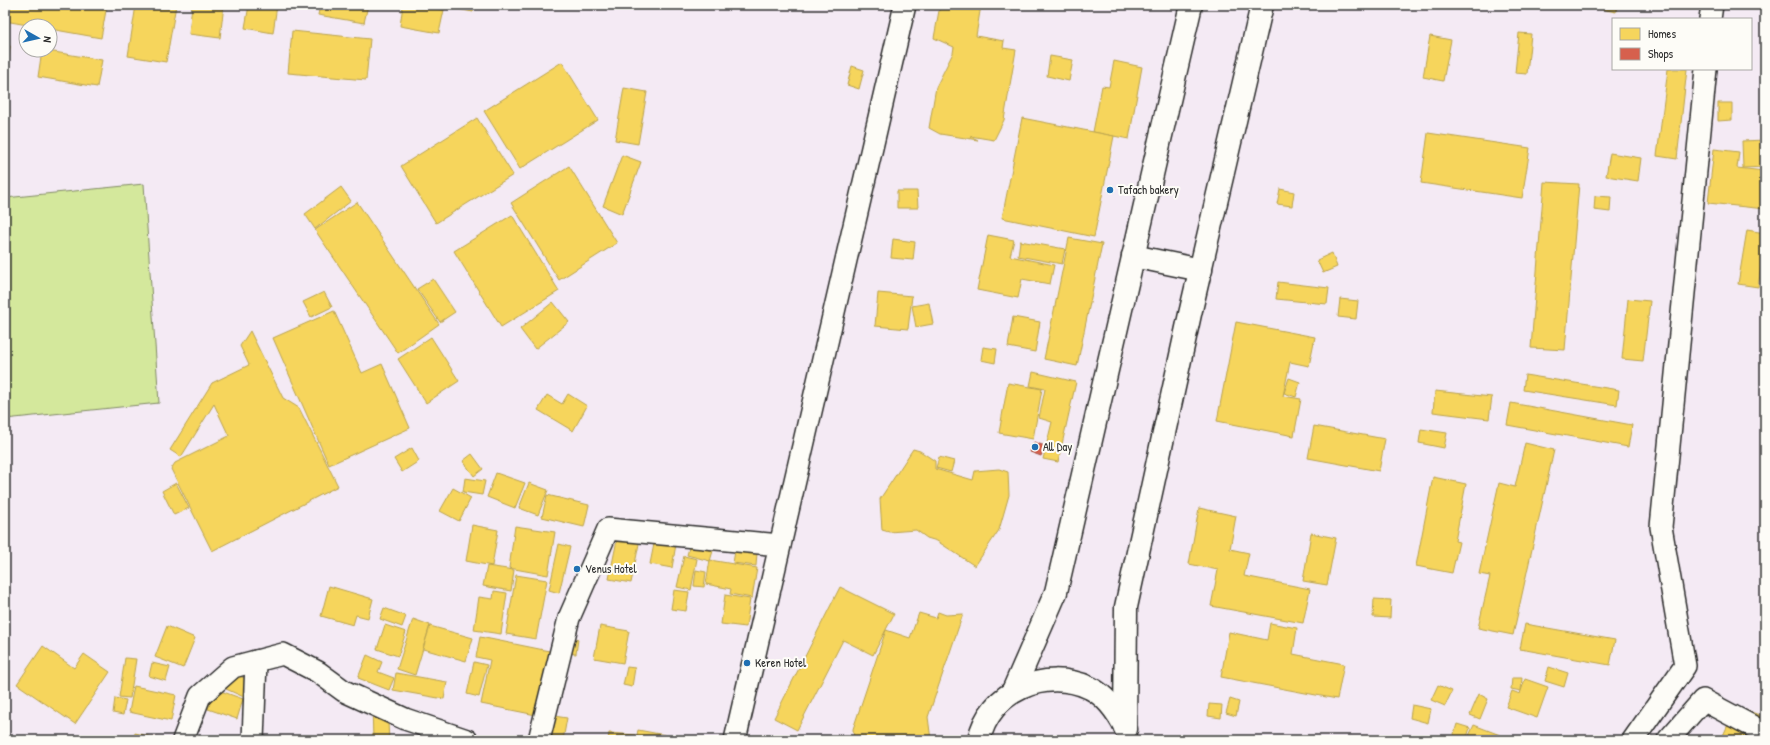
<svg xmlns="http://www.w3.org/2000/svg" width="1770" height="745" font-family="'Patrick Hand',sans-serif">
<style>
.green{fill:#d4e89c;stroke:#808a64}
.homes{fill:#f6d55c;stroke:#b9a24d}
.shops{fill:#d6604d;stroke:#a35043}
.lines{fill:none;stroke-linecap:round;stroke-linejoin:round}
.minor-casing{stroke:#2b2b2b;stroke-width:24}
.major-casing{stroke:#2b2b2b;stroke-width:25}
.minor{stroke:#fdfcf7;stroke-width:21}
.major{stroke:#fdfcf7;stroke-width:22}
.poi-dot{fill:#1f6fb2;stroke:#fdfcf7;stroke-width:1.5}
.labels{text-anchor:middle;stroke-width:4;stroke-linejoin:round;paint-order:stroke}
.poi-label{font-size:12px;fill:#2b2b2b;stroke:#fdfcf7;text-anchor:start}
</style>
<rect width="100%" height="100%" fill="#f4eaf4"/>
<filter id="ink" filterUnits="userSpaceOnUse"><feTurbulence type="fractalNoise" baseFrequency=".025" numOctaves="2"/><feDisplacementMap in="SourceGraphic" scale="8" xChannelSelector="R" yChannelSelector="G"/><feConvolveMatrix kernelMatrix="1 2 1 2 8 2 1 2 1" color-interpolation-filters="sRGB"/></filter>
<g filter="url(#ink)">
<path class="green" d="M144,184L159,403L5,419V198Z"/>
<g class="homes">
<path d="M5,5H107L101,38L50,29V26H33L5,21Z"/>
<path d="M136,5H176L166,62L128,56Z"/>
<path d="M192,5H224L220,38L189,34Z"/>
<path d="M249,5H277L273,33L245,28Z"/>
<path d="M320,5H368L364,23L318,15Z"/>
<path d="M403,5H415L444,10L439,33L400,26Z"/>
<path d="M437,5H475L473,12Z"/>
<path d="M940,5H981L976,36L1004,41L1003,48L1016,50L1004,120L994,140L970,136L978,140L940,134L929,128L936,87L953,53L954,47L934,38Z"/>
<path d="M1489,5H1516V8Z"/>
<path d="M1587,5H1617L1616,12L1587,6Z"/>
<path d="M292,31L370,39L366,80L288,73Z"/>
<path d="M1519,33L1531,34L1527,74L1515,73Z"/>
<path d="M1430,36L1451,40L1443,81L1423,77Z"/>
<path d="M5,45L10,46L5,83Z"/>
<path d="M42,50L102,60L97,87L38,77Z"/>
<path d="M1050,56L1073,60L1069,81L1047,76Z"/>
<path d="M1114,61L1142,67L1129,139L1093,132L1102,86L1109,87Z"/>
<path d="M562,62L598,120L520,169L484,111Z"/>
<path d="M852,66L864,70L859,89L847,85Z"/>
<path d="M1668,69H1687L1677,159L1657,156Z"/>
<path d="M624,88L647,92L638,144L615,140Z"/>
<path d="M1718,103H1732V120L1718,121Z"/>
<path d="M477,118L513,175L436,223L401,166Z"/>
<path d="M1022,118L1114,136L1094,237L1002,218Z"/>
<path d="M1428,133L1530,148L1522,198L1421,183Z"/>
<path d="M1765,140V167L1743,168L1742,141Z"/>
<path d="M1714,149L1739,152L1737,168L1765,171V209L1708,203Z"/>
<path d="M1610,153L1641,158L1638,181L1606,176Z"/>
<path d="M622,155L641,162L622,214L603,206Z"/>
<path d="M569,166L617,243L559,280L511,203Z"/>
<path d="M1544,182L1579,184L1565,350L1531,348Z"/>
<path d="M341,187L351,201L315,229L305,214Z"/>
<path d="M1280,189L1294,192L1292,206L1277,204Z"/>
<path d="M897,191H917L918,208H897Z"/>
<path d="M1595,196L1611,197L1610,212L1594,210Z"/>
<path d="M357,202L439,324L398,353L315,230Z"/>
<path d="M512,215L559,291L501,327L454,251Z"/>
<path d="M1747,230L1765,233V244L1758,287L1738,284Z"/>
<path d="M988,235L1014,240L1010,256L1054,265L1050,284L1022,279L1018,298L977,290Z"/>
<path d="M1069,238L1102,244L1077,366L1044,359Z"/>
<path d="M893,239L915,242L913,260L891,258Z"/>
<path d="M1020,241L1065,249L1062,264L1018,256Z"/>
<path d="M1332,253L1337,267L1323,273L1317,260Z"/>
<path d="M433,279L455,312L440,322L417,289Z"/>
<path d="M1278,282L1329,288L1327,304L1276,299Z"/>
<path d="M324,292L332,307L311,317L303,302Z"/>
<path d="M878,293L912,296L908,329L875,326Z"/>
<path d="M1340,299L1358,301L1356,319L1338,317Z"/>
<path d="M1628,299L1650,301L1643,361L1622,359Z"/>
<path d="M553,302L569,322L535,349L520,329Z"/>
<path d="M929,303L933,324L916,327L912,306Z"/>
<path d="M334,311L362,373L382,364L410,428L329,465L273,338Z"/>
<path d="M1013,317L1040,322L1035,352L1008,347Z"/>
<path d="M1236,322L1315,337L1309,366L1290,362L1283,396L1301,399L1294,436L1217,421Z"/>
<path d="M250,331L283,398L299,408L338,486L212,551L171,469L175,463L229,436L214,404L181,457L170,450L212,383L249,365L240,346Z"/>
<path d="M431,337L459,381L426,403L398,359Z"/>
<path d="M983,347L997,349L995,363L981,360Z"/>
<path d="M1033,372L1076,382L1058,462L1043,459L1052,422L1039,418L1045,389L1030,386Z"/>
<path d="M1525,375L1619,390L1617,405L1523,390Z"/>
<path d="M1289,378L1300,382L1296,397L1284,393Z"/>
<path d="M1008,383L1042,389L1033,439L999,433Z"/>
<path d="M1435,391L1492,397L1489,419L1433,412Z"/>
<path d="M568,394L587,406L573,431L538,410L547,395L562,404Z"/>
<path d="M1511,403L1632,425L1628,447L1507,425Z"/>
<path d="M1314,426L1385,439L1379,471L1308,458Z"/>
<path d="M1421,429L1447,433L1444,448L1419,443Z"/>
<path d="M1525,443L1554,450L1513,635L1478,628L1490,576L1479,574L1499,483L1515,487Z"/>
<path d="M412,448L419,461L402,472L394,459Z"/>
<path d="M913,449L920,451L935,461V469L973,480L975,471L999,469L1008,472L1009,495L999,530L975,566L937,541L927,538L916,530L889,532L882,530L880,499Z"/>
<path d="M472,454L483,469L474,476L463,461Z"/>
<path d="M939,457L954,461L951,472L936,468Z"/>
<path d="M496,473L525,483L515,508L487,497Z"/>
<path d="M1433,477L1466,484L1455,541L1459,542L1452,573L1416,566Z"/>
<path d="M465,478L485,481L482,495L463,492Z"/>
<path d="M176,483L189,508L174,515L162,491Z"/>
<path d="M529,483L548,490L538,515L519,508Z"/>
<path d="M453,488L471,498L459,521L440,511Z"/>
<path d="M547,495L589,505L584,527L542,517Z"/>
<path d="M1199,508L1236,516L1230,549L1249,553L1244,576L1310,589L1303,623L1211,606L1218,570L1189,564Z"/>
<path d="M472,525L498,530L492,566L466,561Z"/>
<path d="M515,526L555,532L548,575L509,568Z"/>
<path d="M1311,533L1336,538L1327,585L1303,581Z"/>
<path d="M656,534L677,538L672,568L650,564Z"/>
<path d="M618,535L640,539L631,583L609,579Z"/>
<path d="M692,537L715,544L710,561L687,555Z"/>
<path d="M559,544L570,547L559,593L549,590Z"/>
<path d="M735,551L757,553L756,566L733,563Z"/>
<path d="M684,556L697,559L691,590L677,587Z"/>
<path d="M710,560L757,568L752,598L730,594L731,589L706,584Z"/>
<path d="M487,566L514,570L511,591L483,586Z"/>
<path d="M696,570L706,572L704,587L694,586Z"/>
<path d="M516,575L547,580L536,639L506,634Z"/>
<path d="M329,586L373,599L368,618L356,615L353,625L321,616Z"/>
<path d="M840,587L894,614L873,655L843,640L797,730L774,718Z"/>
<path d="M674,590L689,592L686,611L671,609Z"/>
<path d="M494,591L507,593L501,634L474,630L479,597L493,599Z"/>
<path d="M725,595L750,599L746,627L721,624Z"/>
<path d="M1374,599L1391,600L1390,618L1373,617Z"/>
<path d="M384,608L406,616L402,627L380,619Z"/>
<path d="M938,612L946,615L963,614L928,717L931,740H854L853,729L886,630L910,638L919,613L936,618Z"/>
<path d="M413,619L430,625L415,675L397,669Z"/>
<path d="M1270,623L1297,628L1293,654L1344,664L1337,699L1221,677L1229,632L1267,640Z"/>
<path d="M1525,624L1615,640L1610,665L1520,649Z"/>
<path d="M385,625L406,632L398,656L377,649Z"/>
<path d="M167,626L195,638L183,668L155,657Z"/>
<path d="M430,626L473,638L466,661L423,649Z"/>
<path d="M600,626L629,631L623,663L594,658Z"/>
<path d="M480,637L554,652L541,716L481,704L490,660L476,657Z"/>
<path d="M569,638L578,639L576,654L567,653Z"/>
<path d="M43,646L74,668L84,654L110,672L75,724L17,684Z"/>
<path d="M367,655L382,662L378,672L394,678L389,690L358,678Z"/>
<path d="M125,658L136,659L130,698L119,697Z"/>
<path d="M474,662L487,665L479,697L467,694Z"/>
<path d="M152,663L170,667L166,681L149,676Z"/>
<path d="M627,667L635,668L632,687L623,685Z"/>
<path d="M1549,667L1568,673L1564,687L1545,681Z"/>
<path d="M233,673L253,682L246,698L226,689Z"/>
<path d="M396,673L447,682L444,699L393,690Z"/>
<path d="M1512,678H1522L1521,691L1511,689Z"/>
<path d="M1525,679L1548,687L1537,718L1506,707L1512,691L1520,694Z"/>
<path d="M1438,685L1452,691L1445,706L1431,700Z"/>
<path d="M134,686L176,695L171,721L129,712Z"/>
<path d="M215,689L243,699L237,719L208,709Z"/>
<path d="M1765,692V705L1761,704Z"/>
<path d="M1479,694L1488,699L1480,719L1470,715Z"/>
<path d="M115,698L126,700L123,715L113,713Z"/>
<path d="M1230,699L1239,702L1236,716L1226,713Z"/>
<path d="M1209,704L1222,705L1221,718L1208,716Z"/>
<path d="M387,705L389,740H373L372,706Z"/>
<path d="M1412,705L1431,709L1428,723L1410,718Z"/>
<path d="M1737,707L1765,717V726Z"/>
<path d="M554,716L567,718L563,740H549Z"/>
<path d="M1732,716L1758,740H1721Z"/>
<path d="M1457,724L1470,728L1466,740L1453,737Z"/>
<path d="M1474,725L1513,740H1472L1468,738Z"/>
<path d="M638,730L665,735L664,740H636Z"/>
<path d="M135,733L164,740H134Z"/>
<path d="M609,733L635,735V740H608Z"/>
</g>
<path class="shops" d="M1034,442L1045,446L1041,456L1030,452Z"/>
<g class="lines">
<defs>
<g id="minor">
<path d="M1710,19L1712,5"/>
<path d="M183,740L200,696L233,667L283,654L318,672L344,691L405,719L467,740"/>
<path d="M253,740L256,661"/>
<path d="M539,740L569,618L608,529L780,545"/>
<path d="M735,740L905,5"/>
<path d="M1633,740L1685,666L1661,527L1706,69"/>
<path d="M1668,740L1703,700L1765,733"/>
</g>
<g id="major">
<path d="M1133,256L1201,270"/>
<path d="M1013,691L1056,592L1191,5"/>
<path d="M1125,728L1126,607L1190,314L1262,5"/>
<path d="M979,740C989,691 1045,667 1090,688C1106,696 1118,713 1126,729"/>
</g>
</defs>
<use href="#minor" class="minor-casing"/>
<use href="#major" class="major-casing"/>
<use href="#minor" class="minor"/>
<use href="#major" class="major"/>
</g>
</g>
<g class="poi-dot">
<circle cx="1110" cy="190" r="4"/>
<circle cx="1035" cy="447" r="4"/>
<circle cx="577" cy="569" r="4"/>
<circle cx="747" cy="663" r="4"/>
</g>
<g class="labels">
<g class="poi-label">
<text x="1118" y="194">Tafach bakery</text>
<text x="1043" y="451">All Day</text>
<text x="585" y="573">Venus Hotel</text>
<text x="755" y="667">Keren Hotel</text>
</g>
</g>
<rect width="1770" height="745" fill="none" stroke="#fdfcf7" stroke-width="20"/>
<rect x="10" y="10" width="1750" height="725" fill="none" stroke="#2b2b2b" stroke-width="1.5" filter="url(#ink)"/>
<rect x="1612" y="18" width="140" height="52" fill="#fdfcf7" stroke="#a9a8a5"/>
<rect x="1620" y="28" width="20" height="12" fill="#f6d55c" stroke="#a9a8a5"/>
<text x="1648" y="38" font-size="12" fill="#2b2b2b">Homes</text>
<rect x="1620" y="48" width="20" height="12" fill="#d6604d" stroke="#a9a8a5"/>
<text x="1648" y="58" font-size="12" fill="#2b2b2b">Shops</text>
<g transform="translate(38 38) rotate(98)"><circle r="19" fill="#fdfcf7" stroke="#a9a8a5"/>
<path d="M0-3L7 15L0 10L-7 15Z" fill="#1f6fb2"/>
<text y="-6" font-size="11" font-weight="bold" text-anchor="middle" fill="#2b2b2b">N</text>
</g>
</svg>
